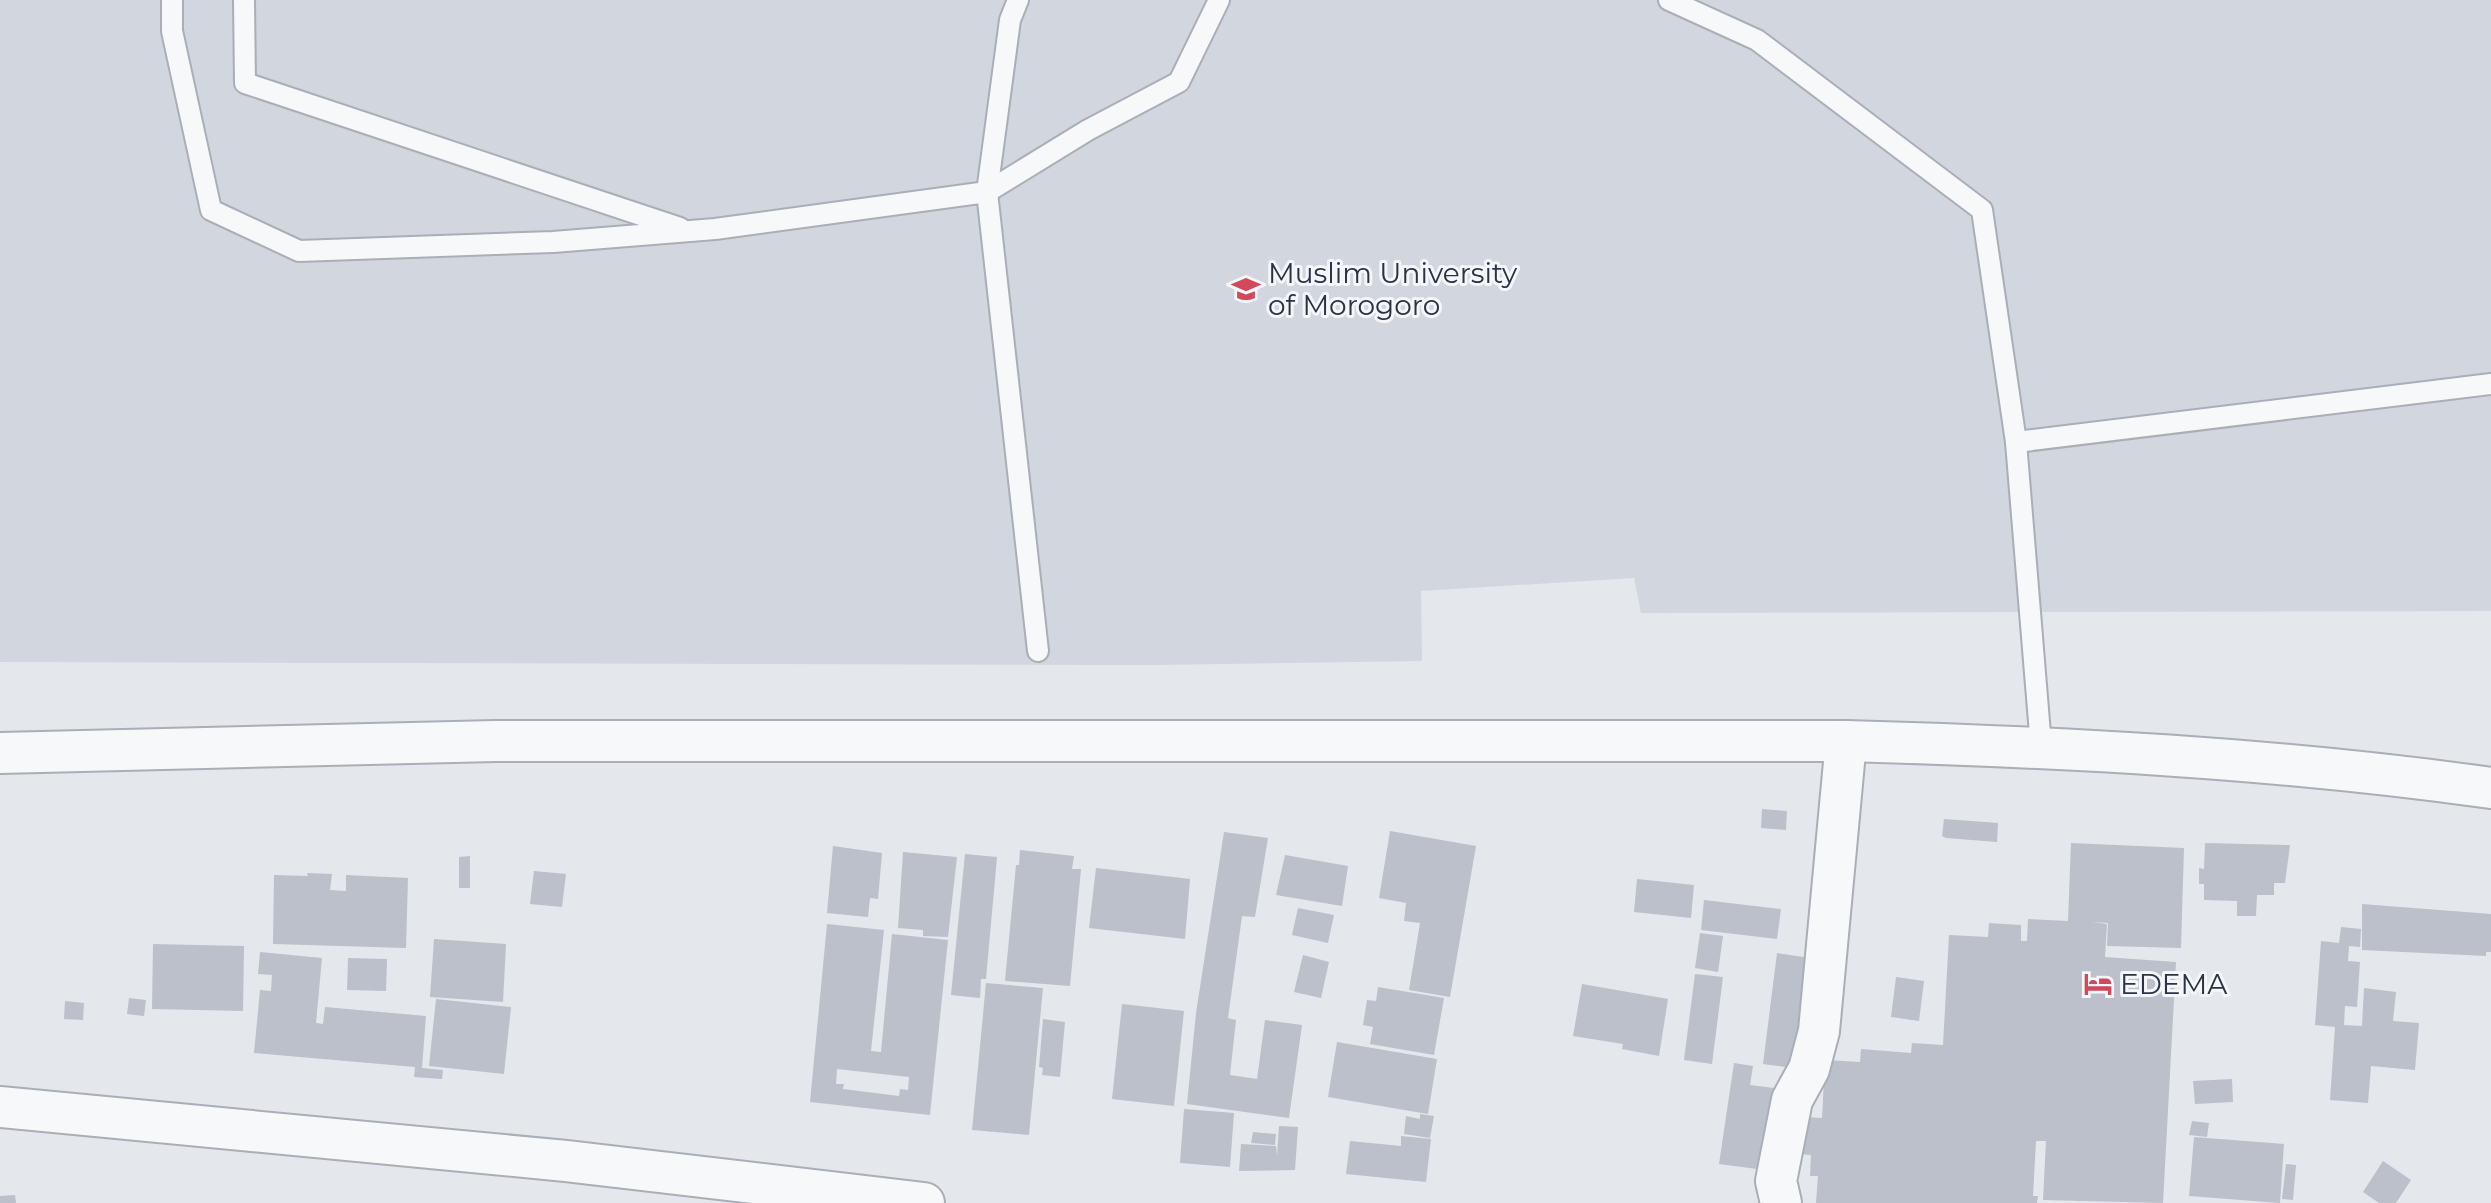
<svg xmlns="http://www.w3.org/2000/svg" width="2491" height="1203" font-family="Montserrat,sans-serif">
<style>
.built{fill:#d2d6de}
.building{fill:#bbc0ca;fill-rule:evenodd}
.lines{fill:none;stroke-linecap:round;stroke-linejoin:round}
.service-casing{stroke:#a9aeb7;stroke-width:24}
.minor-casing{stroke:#a9aeb7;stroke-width:44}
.service{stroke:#f7f8fa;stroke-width:20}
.minor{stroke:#f7f8fa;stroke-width:40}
.labels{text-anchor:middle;stroke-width:6;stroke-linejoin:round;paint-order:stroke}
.poi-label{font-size:28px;fill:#2b3445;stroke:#f4f6f9;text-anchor:start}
</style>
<rect width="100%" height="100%" fill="#e4e7ec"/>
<path class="built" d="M0,0H2491V611L1641,613L1634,578L1421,591L1422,661L1154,665L0,662Z"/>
<g class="building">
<path d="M1762,809L1787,811L1786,830L1761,828Z"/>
<path d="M1944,819L1998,823L1997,842L1946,838L1942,836Z"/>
<path d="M1390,831L1476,846L1450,997L1409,990L1420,923L1404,921L1406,903L1379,898Z"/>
<path d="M1224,832L1268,838L1255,917L1242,916L1228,1018L1236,1020L1230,1075L1257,1079L1265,1020L1302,1025L1289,1118L1187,1104L1196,1013Z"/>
<path d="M2071,843L2184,848L2181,948L2107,946L2108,923L2092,922L2107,924L2105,957L2176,962L2163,1203L2043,1200L2046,1141H2036L2033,1196H2038L2037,1203H1816L1818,1176H1810L1811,1155L1787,1153L1789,1116L1822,1118L1825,1060L1860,1062L1861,1049L1911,1053L1912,1043L1943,1045L1949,935L1988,937L1989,923L2021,925V941H2027L2028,919L2068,921Z"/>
<path d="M2205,843L2290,845L2285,883H2274V895H2257L2256,916H2237V901L2204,900V884H2199V868L2204,869Z"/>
<path d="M833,846L882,853L878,899L870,898L868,917L827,913Z"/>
<path d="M1020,850L1074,856L1072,869H1081L1070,986L1005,981L1016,865H1019Z"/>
<path d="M903,852L957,857L948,937L923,936V930L898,928Z"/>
<path d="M965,854L997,857L986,979H981L980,998L951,995Z"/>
<path d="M1285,855L1348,866L1342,906L1276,895Z"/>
<path d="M470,856V888H459V857Z"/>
<path d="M1096,868L1190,879L1185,939L1089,928Z"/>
<path d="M534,871L566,874L562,907L530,904Z"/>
<path d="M307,873L332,874L330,890L346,891V875L408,878L406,948L273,944L274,875L308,876Z"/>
<path d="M1637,879L1694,885L1691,918L1634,912Z"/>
<path d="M1704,900L1781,909L1777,939L1701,930Z"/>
<path d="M2362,904L2491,914V952H2486V956L2362,950Z"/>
<path d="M1298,908L1334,915L1328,943L1292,935Z"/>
<path d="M827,924L884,930L871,1051L881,1052L892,934L948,940L930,1115L810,1102ZM837,1069L909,1077L908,1090L900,1089L899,1096L843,1089L844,1084H836Z"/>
<path d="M2341,927L2361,929L2360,947L2349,946L2348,961L2360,962L2357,1007L2345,1006L2344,1025L2362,1026L2364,988L2396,992L2393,1021L2419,1023L2415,1070L2371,1066L2368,1103L2330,1100L2335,1027L2315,1025L2321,941L2339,943Z"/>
<path d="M1700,933L1723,936L1718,972L1695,968Z"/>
<path d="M434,939L506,944L503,1002L430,997Z"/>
<path d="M153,944L244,946L243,1011L152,1009Z"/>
<path d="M260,952L322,958L316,1023L323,1024L325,1007L426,1016L422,1068L443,1070L442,1079L414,1077L415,1067L254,1053L260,990L271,991L272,975L258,974Z"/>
<path d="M1777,953L1817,959L1803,1069L1763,1064Z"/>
<path d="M1303,955L1329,962L1321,998L1294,992Z"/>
<path d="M348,958L387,959L386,991L347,990Z"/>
<path d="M1695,974L1723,977L1712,1064L1684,1060Z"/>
<path d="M1896,977L1924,981L1919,1021L1891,1017Z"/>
<path d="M986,983L1043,988L1029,1135L972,1130Z"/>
<path d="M1582,984L1668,999L1659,1056L1622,1049L1623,1044L1573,1036Z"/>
<path d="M1378,987L1444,998L1434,1055L1370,1044L1373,1027L1363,1025L1367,1000L1376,1001Z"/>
<path d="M129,998L146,1000L144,1016L127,1014Z"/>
<path d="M436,999L511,1007L504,1074L429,1066Z"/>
<path d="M65,1001L84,1003L83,1020L64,1019Z"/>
<path d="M1122,1004L1184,1011L1174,1106L1112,1099Z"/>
<path d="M1043,1019L1065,1022L1060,1077L1042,1075L1043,1068L1039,1067Z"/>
<path d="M1337,1042L1437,1059L1428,1114L1328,1097Z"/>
<path d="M1734,1063L1753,1066L1750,1085L1782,1089L1772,1171L1719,1164Z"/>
<path d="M2232,1079L2233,1102L2195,1104L2193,1081Z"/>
<path d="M1184,1109L1234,1113L1230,1167L1180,1163Z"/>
<path d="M1420,1114L1434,1116L1430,1138L1404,1134L1406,1116L1420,1119Z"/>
<path d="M2192,1121L2209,1123L2207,1137L2189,1135Z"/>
<path d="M1279,1126L1298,1127L1295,1170L1239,1171L1241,1144L1276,1146L1277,1156Z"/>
<path d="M1253,1132L1276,1134L1275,1145L1251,1143Z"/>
<path d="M1401,1136L1431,1139L1426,1182L1346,1174L1350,1141L1401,1146Z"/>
<path d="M2194,1137L2284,1144L2280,1203L2189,1196Z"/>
<path d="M2383,1161L2411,1180L2396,1203H2379L2363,1192Z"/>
<path d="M2286,1164L2296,1165L2293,1200L2282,1199Z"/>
<path d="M15,1195L16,1203H0V1196Z"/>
</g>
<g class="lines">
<defs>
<g id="service">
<path d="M172,0V31L211,210L299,251L553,242L715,229L987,192L1088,130L1179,82L1219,0"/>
<path d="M244,0L245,83L680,228"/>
<path d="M1018,0L1010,20L987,192L1038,651"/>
<path d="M1669,0L1757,40L1982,210L2016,442L2041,746"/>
<path d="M2016,442L2491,384"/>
</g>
<g id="minor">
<path d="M0,753L495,741H1846C2061,747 2277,758 2491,788"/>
<path d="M0,1107L566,1161L924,1203"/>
<path d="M1781,1203L1776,1181L1792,1100L1809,1069L1819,1031L1846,741"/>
</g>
</defs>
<use href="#service" class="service-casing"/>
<use href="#minor" class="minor-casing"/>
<use href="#service" class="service"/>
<use href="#minor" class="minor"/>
</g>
<defs>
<symbol id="university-bare" viewBox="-9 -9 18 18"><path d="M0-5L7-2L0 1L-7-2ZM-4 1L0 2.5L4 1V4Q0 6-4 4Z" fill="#d1495b" stroke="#f4f6f9" stroke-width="2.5" paint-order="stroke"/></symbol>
<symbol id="hotel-bare" viewBox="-9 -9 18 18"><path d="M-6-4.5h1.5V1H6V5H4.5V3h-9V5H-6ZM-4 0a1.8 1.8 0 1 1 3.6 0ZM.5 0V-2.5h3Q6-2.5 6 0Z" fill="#d1495b" stroke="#f4f6f9" stroke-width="2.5" paint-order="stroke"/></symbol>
</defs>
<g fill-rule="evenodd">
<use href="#university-bare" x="1226" y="269" width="40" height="40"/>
<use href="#hotel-bare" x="2078" y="964" width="40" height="40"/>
</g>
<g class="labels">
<g class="poi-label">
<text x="1268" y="283">Muslim University<tspan x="1268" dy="32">of Morogoro</tspan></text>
<text x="2120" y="994">EDEMA</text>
</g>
</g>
</svg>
